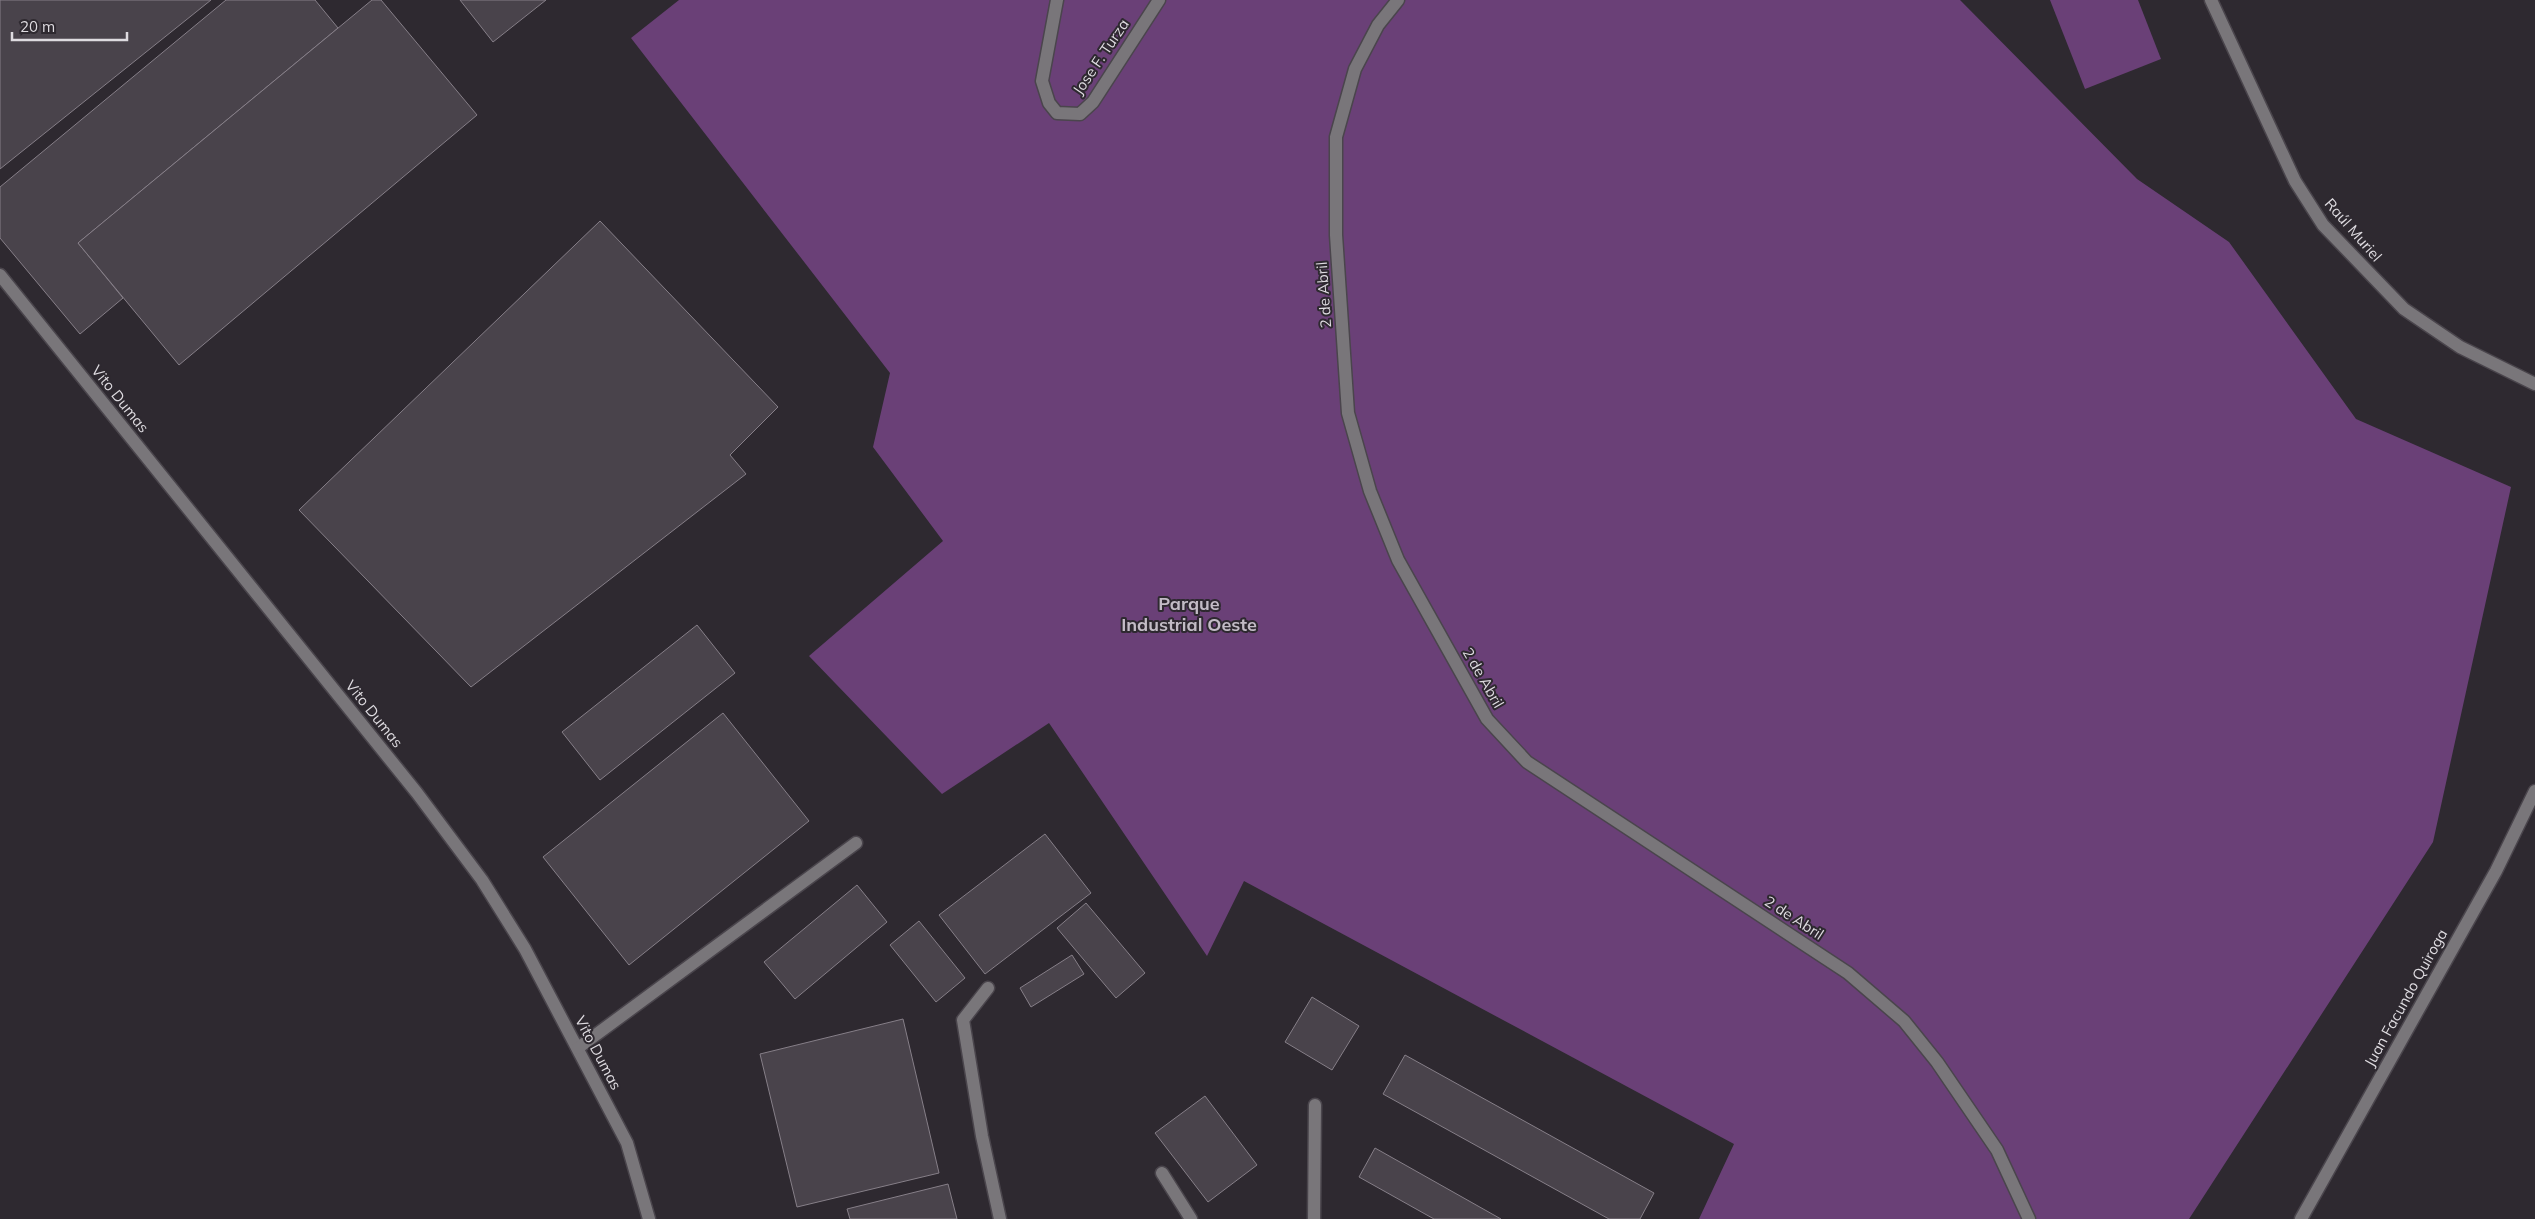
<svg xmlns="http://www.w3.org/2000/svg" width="2535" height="1219" font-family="Mulish,sans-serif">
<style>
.green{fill:#6a4077}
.building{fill:#49434b;stroke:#867f88}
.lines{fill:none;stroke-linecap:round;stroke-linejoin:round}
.minor-casing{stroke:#4a454c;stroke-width:15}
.minor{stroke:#79767a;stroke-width:12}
.labels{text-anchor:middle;stroke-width:4;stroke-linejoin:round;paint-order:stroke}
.street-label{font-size:15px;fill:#dedbe0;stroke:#2e2930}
.quarter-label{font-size:18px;font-weight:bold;fill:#c3bcc6;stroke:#2e2930}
</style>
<rect width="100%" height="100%" fill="#2e2930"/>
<g class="green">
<path d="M679,0H1960L2137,179L2229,242L2356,419L2511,487L2433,842L2189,1219H1699L1734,1144L1244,881L1207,956L1049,723L942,794L809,656L943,541L873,447L890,373L631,38Z"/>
<path d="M2050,0H2138L2161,59L2085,89Z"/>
</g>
<g class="building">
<path d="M0,0H211L0,169Z"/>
<path d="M226,0H315L338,28L78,243L123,298L80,334L0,238V187Z"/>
<path d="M372,0H381L477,115L179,365L78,243Z"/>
<path d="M460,0H546L493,42Z"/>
<path d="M600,221L778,407L730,455L746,474L471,687L299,510Z"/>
<path d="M697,625L735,673L600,780L562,732Z"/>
<path d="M723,713L809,821L629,965L543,857Z"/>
<path d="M1045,834L1091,893L985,974L939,915Z"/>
<path d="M857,885L887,922L795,999L764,962Z"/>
<path d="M1086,903L1145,973L1116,998L1057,928Z"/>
<path d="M919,921L965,978L936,1002L890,945Z"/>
<path d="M1072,955L1084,974L1031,1007L1020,988Z"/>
<path d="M1312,997L1359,1026L1332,1070L1285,1042Z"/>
<path d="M903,1019L939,1173L797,1207L760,1054Z"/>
<path d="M1405,1055L1654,1193L1640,1219H1609L1383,1094Z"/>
<path d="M1205,1096L1257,1165L1208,1202L1155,1133Z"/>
<path d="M1375,1148L1501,1219H1434L1359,1177Z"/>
<path d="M948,1184L957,1219H850L847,1209Z"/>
</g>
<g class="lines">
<defs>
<g id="minor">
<path d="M1057,0L1042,81L1049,103L1057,113L1080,114L1093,102L1159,0"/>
<path d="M1398,0L1378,25L1355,69L1336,137V235L1348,413L1370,491L1398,560L1487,719L1527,762L1848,973L1904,1021L1937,1062L1997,1150L2029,1219"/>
<path d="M2211,0L2295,181L2323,225L2404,309L2460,347L2535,384"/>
<path d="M0,275L417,793L482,880L525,949L627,1143L649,1219"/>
<path d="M988,988L963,1020L982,1136L1000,1219"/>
<path d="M578,1048L856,843"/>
<path d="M1162,1173L1191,1219"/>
<path d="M1314,1219L1315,1105"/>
<path d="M2301,1219L2496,871L2535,791"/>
</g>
</defs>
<use href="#minor" class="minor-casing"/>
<use href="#minor" class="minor"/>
</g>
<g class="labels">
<g class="street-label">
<text transform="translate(1101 57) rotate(-56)" y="5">Jose F. Turza</text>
<text transform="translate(2353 230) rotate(49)" y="5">Raúl Muriel</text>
<text transform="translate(1324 295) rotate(-94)" y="5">2 de Abril</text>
<text transform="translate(120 399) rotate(51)" y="5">Vito Dumas</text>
<text transform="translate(1483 678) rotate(60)" y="5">2 de Abril</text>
<text transform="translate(374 714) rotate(51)" y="5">Vito Dumas</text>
<text transform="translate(1794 918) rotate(33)" y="5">2 de Abril</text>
<text transform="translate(2406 998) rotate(-61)" y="5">Juan Facundo Quiroga</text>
<text transform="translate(598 1053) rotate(62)" y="5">Vito Dumas</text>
</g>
<g class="quarter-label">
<text x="1189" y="610">Parque<tspan x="1189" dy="21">Industrial Oeste</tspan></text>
</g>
</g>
<path d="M12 32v8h115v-8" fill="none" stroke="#dedbe0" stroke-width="2.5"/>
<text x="20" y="32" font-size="15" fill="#dedbe0" stroke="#2e2930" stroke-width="4" paint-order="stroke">20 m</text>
</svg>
